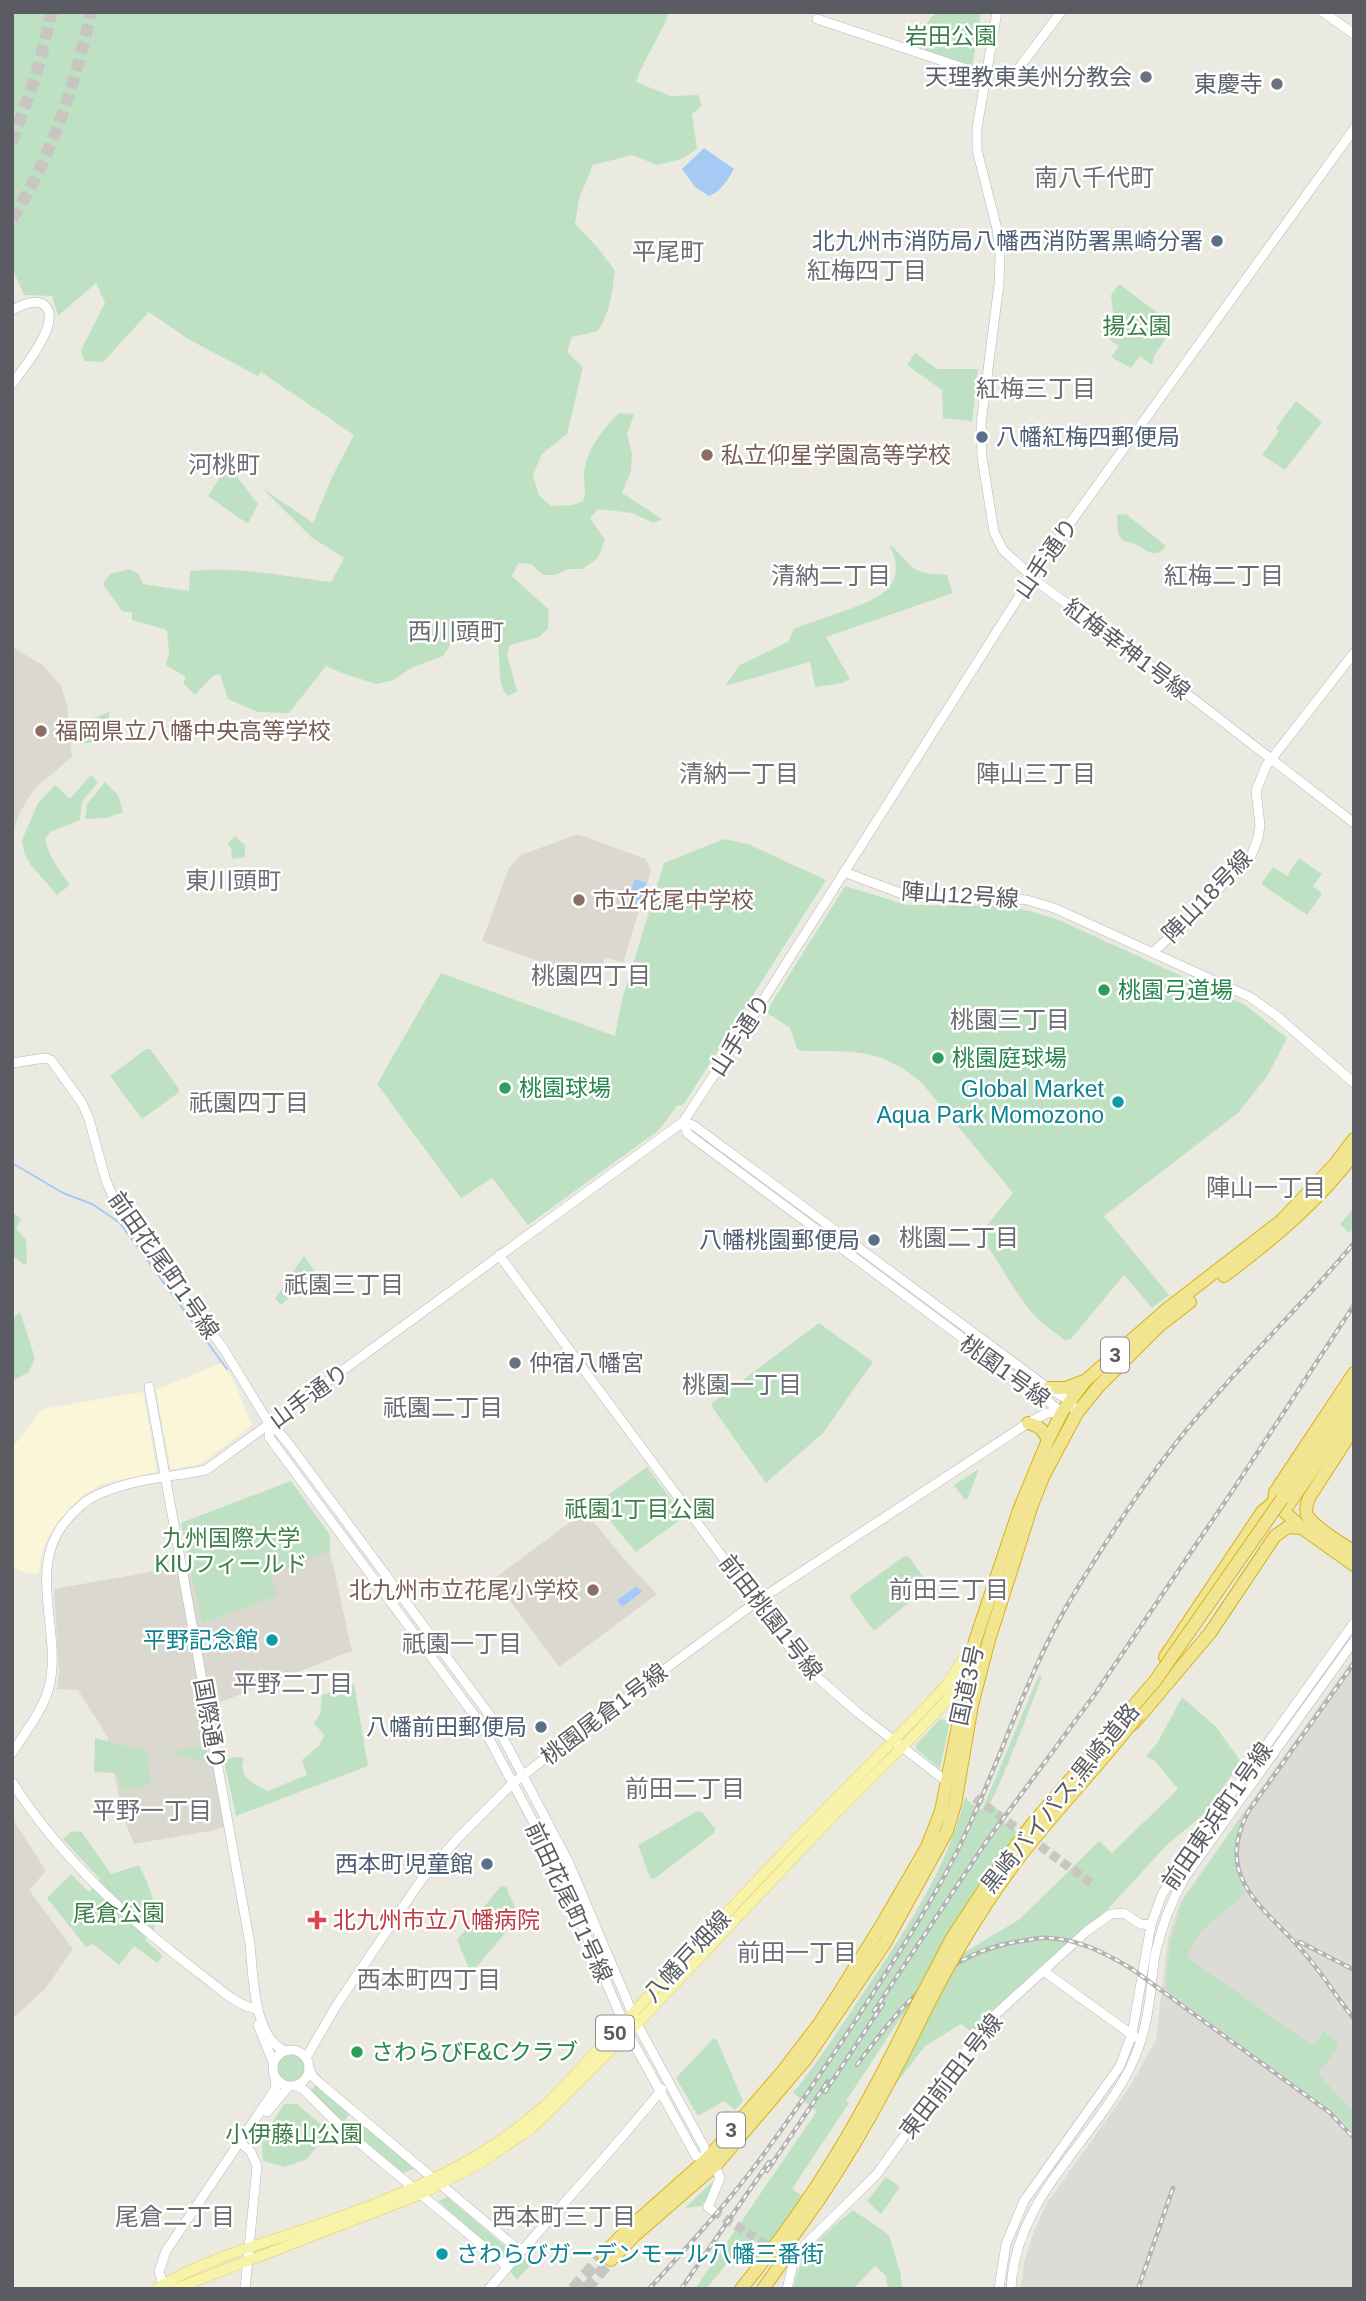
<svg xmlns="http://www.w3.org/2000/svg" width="1366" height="2301" font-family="Arial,'Noto Sans JP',sans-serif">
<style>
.commercial{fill:#faf6d7}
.industrial{fill:#dddbd5}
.education{fill:#dbd9cf}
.green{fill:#bfe1c3}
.water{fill:#a6caf6}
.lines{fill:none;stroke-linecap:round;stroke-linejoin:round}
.stream{stroke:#a6caf6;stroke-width:2}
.secondary-tunnel{stroke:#c7c6c1;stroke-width:9;stroke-dasharray:9 4.5;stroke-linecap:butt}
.highway-tunnel{stroke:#c7c6c1;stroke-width:12;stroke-dasharray:12 6;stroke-linecap:butt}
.secondary-casing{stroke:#b5b7bc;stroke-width:10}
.primary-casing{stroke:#e3ce62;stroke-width:11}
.highway-casing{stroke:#d7b215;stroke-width:14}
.secondary{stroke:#fff;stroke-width:9}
.primary{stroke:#f7f4aa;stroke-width:10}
.highway{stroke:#f2e591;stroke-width:12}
.rail-casing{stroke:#b2b3b3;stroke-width:4.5}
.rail{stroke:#fff;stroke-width:2;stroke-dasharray:5;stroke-linecap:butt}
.highway-bridge-casing{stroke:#d7b215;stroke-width:14;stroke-linecap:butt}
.highway-bridge{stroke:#f2e591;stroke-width:12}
.worship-dot{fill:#6b7280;stroke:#fff;stroke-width:2.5}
.service-dot{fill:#5c6f8a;stroke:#fff;stroke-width:2.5}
.education-dot{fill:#8d6e63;stroke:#fff;stroke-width:2.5}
.leisure-dot{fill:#2e9e5b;stroke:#fff;stroke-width:2.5}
.culture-dot{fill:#0f9aa8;stroke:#fff;stroke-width:2.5}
.health-dot{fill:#e0444e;stroke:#fff;stroke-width:2.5}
.labels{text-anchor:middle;stroke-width:5;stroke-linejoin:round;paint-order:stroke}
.shield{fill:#fff;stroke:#8c8d90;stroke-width:2}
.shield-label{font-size:21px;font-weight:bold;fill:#5a5c61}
.park-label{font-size:23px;fill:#3c7e47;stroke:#fff}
.worship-label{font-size:23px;fill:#5b616d;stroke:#fff;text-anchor:end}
.service-label{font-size:23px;fill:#4e5e75;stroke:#fff;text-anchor:end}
.education-label{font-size:23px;fill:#785e54;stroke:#fff;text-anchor:start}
.street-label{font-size:23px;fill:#5a5c61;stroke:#fff}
.leisure-label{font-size:23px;fill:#27864d;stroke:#fff;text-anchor:start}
.culture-label{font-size:23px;fill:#0d838f;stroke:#fff;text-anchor:end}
.health-label{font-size:23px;fill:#be3a42;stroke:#fff;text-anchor:start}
.neighbourhood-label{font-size:24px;fill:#6b6e72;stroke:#fff}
</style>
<rect width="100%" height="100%" fill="#ebeae1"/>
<g class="commercial">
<path d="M221,1363L233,1380L252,1425L203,1463L171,1470L156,1390Z"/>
<path d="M143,1392L157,1472L102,1484L82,1496L63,1516L50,1534L42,1551L38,1574L26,1573L12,1567V1448L42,1409Z"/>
</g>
<path class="industrial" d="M1354,1657V2289H1021L1024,2263L1034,2231L1047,2203L1129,2088L1156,2040L1168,1939L1180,1902Z"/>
<g class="education">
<path d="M12,647L43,665L61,686L67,705L72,757L35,788L20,812L12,833Z"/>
<path d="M575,835H580L646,859L651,871L623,963L605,957L598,982L482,941L509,868L521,855Z"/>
<path d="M291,1481L330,1535V1551L352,1651L208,1707L229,1825L216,1830L134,1844L122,1814L107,1736L78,1690L57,1689L59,1671L54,1589L189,1565L181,1523Z"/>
<path d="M585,1511L623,1558L657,1594L559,1667L494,1579Z"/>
<path d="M12,1818L46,1871L29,1890L73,1949L45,1989L12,2019Z"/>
</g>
<g class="green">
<path d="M12,12H669C660,38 645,56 636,82L671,96L698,95L702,106L692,114L697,149L682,159L657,165L632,155L593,165L579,199L575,224L599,249L615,271C612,292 610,313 598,331L572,337L567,352L583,367L567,434L542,454L533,475L539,495L551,506L573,505L583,501C587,491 583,482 584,472C588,448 602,430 619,413L634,414L627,434L632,453L631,471L622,493L662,519L654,523L632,513L598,509L590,518L605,540L598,558L582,569H569L555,575H543L531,564L518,563L512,576L549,610L548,629L539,637L510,645L507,654L517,691L508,696C492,681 507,644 489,620L473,617L462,628L443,656L411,668L394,680L376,684L342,673L326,666L289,713L258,712L228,699L220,674L213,676L195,695L183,683L186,677L166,665L169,652L167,630L132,620V613L122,611L103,584L110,574L129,569L138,573L143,584L189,591L190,571C237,566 284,576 331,582L344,558L311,537L262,488L313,523L332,477L354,435L261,372L258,376L188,339L149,312L103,362L84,361L81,350L105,303L96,283L58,316L52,296L24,295L12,268Z"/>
<path d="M936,12H981L972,68L913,47L921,30Z"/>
<path d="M1119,284L1166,319L1161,326L1169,333L1154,356L1152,365L1140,356L1131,368L1111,357L1119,346L1105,336L1114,322L1111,295Z"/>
<path d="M915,353L937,369H978L972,421L943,418L942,390L907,365Z"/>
<path d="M1296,401L1322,422L1285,470L1262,455L1279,431L1276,428Z"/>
<path d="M228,465L258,504L248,524L208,496Z"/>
<path d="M1126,514L1166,546C1155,561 1146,549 1134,544C1130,542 1126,542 1122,540L1118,533L1117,515Z"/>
<path d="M891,545L913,568L924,573L947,575L953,593L826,637L850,679L842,683L815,687L810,662L725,686L740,665L788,642L794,629C810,623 825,617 841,612C875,600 910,589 890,546Z"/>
<path d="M109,712V734L98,742L77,744L73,731L79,724Z"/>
<path d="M91,775L98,782L82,802L80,820L50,832L45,839C49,857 59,870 70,885L57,895L30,864L24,852L22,840L38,803L55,785L70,799Z"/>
<path d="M105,782L118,795L123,812L107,818L85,819L87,804Z"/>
<path d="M235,836L245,845V857L232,859L231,848L227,844Z"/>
<path d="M724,839L748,844L826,880L684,1104L677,1106L659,1130L528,1225L492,1178L461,1198L377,1084L441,973L615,1036L622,1000L664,863Z"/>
<path d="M1299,858L1322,874L1313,886L1322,894L1307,915L1261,884L1273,867L1287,876Z"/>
<path d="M845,886L907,905L1005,906L1030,911L1059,920L1245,1005L1287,1038L1268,1075L1238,1113L1104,1216L1169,1295L1152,1308L1124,1275L1071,1339L1065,1340C1055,1332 1043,1325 1035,1316C1013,1292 1000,1261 979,1235L1013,1193L922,1083C881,1048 853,1051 802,1051L797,1049L790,1028L766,1012Z"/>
<path d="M146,1049H150L179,1089L178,1093L142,1119L110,1076Z"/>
<path d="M1354,1208V1228L1349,1233L1340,1224Z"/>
<path d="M12,1212L21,1219L16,1228L26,1240L27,1263L24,1265L12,1255Z"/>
<path d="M304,1256L316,1273L281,1305L275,1299Z"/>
<path d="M20,1312L35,1358L29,1372L12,1381V1320Z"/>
<path d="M819,1323L873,1362L823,1433L766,1483L712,1407V1403Z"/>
<path d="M647,1467L684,1517L636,1552L596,1504Z"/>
<path d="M979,1469L968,1498L964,1499L954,1485Z"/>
<path d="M291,1481L330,1535V1551L270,1575L278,1595L202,1624L181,1523Z"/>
<path d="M904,1556L909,1557L927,1582L912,1600L874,1631L851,1600V1595Z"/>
<path d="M1039,1675L1042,1677C1025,1720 1010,1762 990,1804L1003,1813L999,1819L1019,1833L960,1955L1020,1919L1099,1841L1112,1853L1178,1789L1155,1761L1146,1756L1158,1742L1182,1697L1216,1727L1241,1762L1206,1812L1166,1846L1107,1910L1040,1967L989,2014L974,2034L961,2024L925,2046L894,2086L948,1977L909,2009L899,2020L846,2101L849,2103L792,2189L804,2197L753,2265L733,2256L706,2289H695L817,2111L793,2093C817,2064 837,2032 858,2001C900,1938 948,1871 965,1796L969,1802L982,1810Z"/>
<path d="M354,1684L368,1766L236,1816L224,1761C231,1758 238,1754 244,1759C237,1776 254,1785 268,1791L309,1774H307L302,1760L319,1746L324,1735L314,1723L320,1714L322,1695Z"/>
<path d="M940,1719L950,1721L940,1769L916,1749V1745Z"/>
<path d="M95,1738L147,1751L151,1784L121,1791L117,1773L94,1772Z"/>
<path d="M205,1746L208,1763L168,1752Z"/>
<path d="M698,1811L703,1813L715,1829L714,1833L654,1879L650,1878L638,1845Z"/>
<path d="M1244,1813C1234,1846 1231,1861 1245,1894L1200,1932L1187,1957L1313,2046L1324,2031L1340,2044L1318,2074L1354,2112V2134L1346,2124L1314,2098L1165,1989L1170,1944L1182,1902Z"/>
<path d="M81,1831L111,1874L139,1865C146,1880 161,1910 155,1926C154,1931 148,1936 145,1940L163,1956L157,1963L134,1946L119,1965L93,1944L86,1947L47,1898L71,1874L89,1892L100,1879L63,1839L71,1832Z"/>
<path d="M501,1886L506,1887L519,1917L473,1971H470L457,1940Z"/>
<path d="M714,2038L717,2040L743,2101L735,2110L724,2101L698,2116L676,2078Z"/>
<circle cx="291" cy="2069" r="14"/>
<path d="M316,2085L350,2113L344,2122L309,2092Z"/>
<path d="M284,2104H297L329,2131L307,2159L285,2167L263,2161L262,2140Z"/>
<path d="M358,2120L416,2168L403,2173L353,2131L352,2127Z"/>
<path d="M886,2177L900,2187L881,2214L867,2201Z"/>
<path d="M713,2181L706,2200L701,2206L685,2208Z"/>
<path d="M447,2197L508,2249L501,2256L438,2201Z"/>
<path d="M853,2210L889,2235L901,2275L902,2289H888L886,2276L875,2266L853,2289H793C800,2251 826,2233 853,2210Z"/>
<path d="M519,2257L524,2258L531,2264L517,2280L512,2274L510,2268Z"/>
</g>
<g class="water">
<path d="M704,148L734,169C728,179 721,192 709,196L695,187L682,169Z"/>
<path d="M635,879L647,883L639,907L627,903Z"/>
<path d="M637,1586L642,1592L622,1607L617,1600Z"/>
</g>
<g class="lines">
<path class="stream" d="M12,1163L63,1193L92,1204L120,1223L227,1369"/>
<g class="secondary-tunnel">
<path d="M975,1798L1092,1884"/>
<path d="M713,2211L775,2250"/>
</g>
<g class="highway-tunnel">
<path d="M12,142L36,76L52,12"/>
<path d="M12,219C52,156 75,85 91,12"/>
<path d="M573,2289L603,2255"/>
<path d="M586,2289L611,2260"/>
</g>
<defs>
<g id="secondary">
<path d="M997,12L977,128V150L997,229L1000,255L999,284L981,424L982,457L994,532L1003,550L1040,584L1120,642L1354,823"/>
<path d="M1323,12L1354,34"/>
<path d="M817,19L985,75"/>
<path d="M1007,84L1061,12"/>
<path d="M12,310C21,306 35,298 44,305C64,320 22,370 12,384"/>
<path d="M844,872L908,896L995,897L1027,900L1054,908L1250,997L1278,1017L1354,1083"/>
<path d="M1153,952L1188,921L1252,854L1258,838L1260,825L1256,791L1266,766L1354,653"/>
<path d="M12,1063L45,1058L51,1060L82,1103L89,1119L106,1181L115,1201L130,1225L223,1348L270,1425"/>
<path d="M683,1122L688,1134L1062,1412"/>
<path d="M683,1122L693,1125L1048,1388L1070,1401L1077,1413"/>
<path d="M499,1255L801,1663L857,1712L946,1781"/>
<path d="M149,1387L250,1944C253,1972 253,2040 286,2051"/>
<path d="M270,1425L277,1430L288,1443L494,1721L568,1861L637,2024L704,2147L707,2159L696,2156L628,2033L555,1863L483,1727L286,1460L269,1437Z"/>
<path d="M12,1753C26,1731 45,1708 50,1683C61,1630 27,1569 65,1522C74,1511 84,1501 97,1495C130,1479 171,1477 206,1470L683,1122L755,1013L1032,576L1354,129"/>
<path d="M12,1782C61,1859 130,1921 203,1976C219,1988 236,2005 256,2009"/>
<path d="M1045,1972L1135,2037"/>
<path d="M258,2025L273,2062"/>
<circle cx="291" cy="2068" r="18"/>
<path d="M306,2058L336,2006L422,1879L457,1839L512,1784L566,1742L756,1602L1028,1423L1047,1413L1062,1412"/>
<path d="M309,2068L313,2077L322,2085L520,2251"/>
<path d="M297,2086L304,2090L345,2131L507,2266"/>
<path d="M267,2112L288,2087"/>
<path d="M241,2143L251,2152L257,2166L245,2289"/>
<path d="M713,2211L708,2207L720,2178L714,2164"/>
<path d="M165,2289L159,2272L166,2251L272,2094L276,2087L275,2079"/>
<path d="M489,2289C546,2221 607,2158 662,2089"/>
<path d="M787,2289L794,2260L803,2247L877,2174L985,2024L1087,1931L1111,1914L1124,1913L1140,1924L1151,1925"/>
<path d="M999,2289L1006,2244L1024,2201L1120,2066L1132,2034L1151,1925L1161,1897L1173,1875L1354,1623"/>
<path d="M1011,2289C1015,2199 1090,2145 1129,2070C1139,2050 1146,2027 1149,2004C1152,1987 1152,1968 1156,1951C1162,1925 1172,1900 1185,1877L1354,1641"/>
</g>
<g id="primary">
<path d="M156,2289C205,2258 266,2243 320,2224C378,2204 447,2177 498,2142C516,2130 532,2116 549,2102L785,1851L928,1705L947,1684L972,1646"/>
<path d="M175,2289L421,2194L482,2162L532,2128L637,2024L831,1818L921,1728L946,1701L967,1672"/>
</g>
<g id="highway">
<path d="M1224,1276C1272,1240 1317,1203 1354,1154"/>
<path d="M1048,1388H1066L1081,1382"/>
<path d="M1028,1423C1039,1426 1043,1429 1048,1440"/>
<path d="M1354,1428L1309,1498C1307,1503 1305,1510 1307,1515C1314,1528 1342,1543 1354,1552"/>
<path d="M1282,1499L1354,1391"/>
<path d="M1274,1502L1302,1528L1354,1565"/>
<path d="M1289,1504L1354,1409"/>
<path d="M1165,1657L1262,1512L1274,1502L1275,1492L1281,1483L1354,1373"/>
<path d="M1133,1724L1210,1633L1275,1536L1288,1527L1302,1528"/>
<path d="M780,2253C835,2183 877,2108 916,2029"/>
<path d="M603,2255L627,2230L707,2159L783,2071L819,2024L841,1990L881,1926L927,1847L941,1811L975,1641L1019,1510L1048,1440L1062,1412L1085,1381L1167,1309L1281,1221L1335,1164L1354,1139"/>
<path d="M611,2260L634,2236L716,2165L806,2059L885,1943L947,1831L955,1804L972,1705L989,1640L1032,1505L1043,1477L1077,1413L1098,1387L1159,1326L1190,1302"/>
<path d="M741,2289C810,2205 860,2121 907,2024"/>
<path d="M763,2289L793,2247"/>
</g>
</defs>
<use href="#secondary" class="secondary-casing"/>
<use href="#primary" class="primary-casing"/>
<use href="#highway" class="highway-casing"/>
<use href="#secondary" class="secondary"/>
<use href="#primary" class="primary"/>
<use href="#highway" class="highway"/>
<defs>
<g id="rail">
<path d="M1354,1663L1248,1812C1215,1876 1260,1904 1298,1946C1319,1968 1335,1995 1354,2019"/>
<path d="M1300,1942L1354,1970"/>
<path d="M874,2011L986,1842L1095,1694L1235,1487L1354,1305"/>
<path d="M857,2065C901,2005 944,1952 1022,1941C1030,1940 1040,1937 1048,1938C1079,1939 1107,1954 1132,1969L1329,2112L1354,2138"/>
<path d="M825,2092L883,2004"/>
<path d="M767,2171L828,2081"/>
<path d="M649,2289C687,2247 727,2204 761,2158C800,2105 837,2050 872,1995C904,1945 937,1894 962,1841C1000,1762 1025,1678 1069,1602C1104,1544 1141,1486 1184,1433C1237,1367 1299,1309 1354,1243"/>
<path d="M681,2289L769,2162"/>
<path d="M1138,2289L1173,2188"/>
</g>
</defs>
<use href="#rail" class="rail-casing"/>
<use href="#rail" class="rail"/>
<defs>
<g id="highway-bridge">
<path d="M907,2024L952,1938L988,1883L1033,1823L1155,1681L1282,1499"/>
<path d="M916,2029C945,1969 978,1912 1018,1859C1056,1809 1100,1765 1138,1715"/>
</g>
</defs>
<use href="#highway-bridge" class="highway-bridge-casing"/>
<use href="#highway-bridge" class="highway-bridge"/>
</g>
<g class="worship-dot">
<circle cx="1146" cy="77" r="7"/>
<circle cx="1277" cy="84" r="7"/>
<circle cx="515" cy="1363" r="7"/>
</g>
<g class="service-dot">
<circle cx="1217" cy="241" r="7"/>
<circle cx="982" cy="437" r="7"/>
<circle cx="874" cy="1240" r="7"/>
<circle cx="541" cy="1727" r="7"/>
<circle cx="487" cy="1864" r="7"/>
</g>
<g class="education-dot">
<circle cx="707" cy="455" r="7"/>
<circle cx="41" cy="731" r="7"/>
<circle cx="579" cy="900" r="7"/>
<circle cx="593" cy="1590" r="7"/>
</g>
<g class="leisure-dot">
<circle cx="1104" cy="990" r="7"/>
<circle cx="938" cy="1058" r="7"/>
<circle cx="505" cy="1088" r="7"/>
<circle cx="357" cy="2052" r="7"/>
</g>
<g class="culture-dot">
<circle cx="1118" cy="1102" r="7"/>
<circle cx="272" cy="1640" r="7"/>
<circle cx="442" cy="2254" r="7"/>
</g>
<path class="health-dot" d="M313.5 1909.5h7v7h7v7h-7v7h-7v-7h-7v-7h7z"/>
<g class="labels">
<g class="shield">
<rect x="1101" y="1337.5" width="28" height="35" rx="5"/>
<rect x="596" y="2015.5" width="38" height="35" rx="5"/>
<rect x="717" y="2112.5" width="28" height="35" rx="5"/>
</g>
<g class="shield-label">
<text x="1115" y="1362">3</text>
<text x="615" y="2040">50</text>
<text x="731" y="2137">3</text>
</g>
<g class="park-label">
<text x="951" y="44">岩田公園</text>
<text x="1137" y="334">揚公園</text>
<text x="640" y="1517">祇園1丁目公園</text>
<text x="231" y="1546">九州国際大学<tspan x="231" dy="26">KIUフィールド</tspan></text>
<text x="119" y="1921">尾倉公園</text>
<text x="294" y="2142">小伊藤山公園</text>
</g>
<g class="worship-label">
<text x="1132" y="85">天理教東美州分教会</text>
<text x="1263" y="92">東慶寺</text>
<text x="529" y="1371" text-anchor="start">仲宿八幡宮</text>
</g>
<g class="service-label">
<text x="1203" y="249">北九州市消防局八幡西消防署黒崎分署</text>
<text x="996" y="445" text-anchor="start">八幡紅梅四郵便局</text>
<text x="860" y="1248">八幡桃園郵便局</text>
<text x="527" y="1735">八幡前田郵便局</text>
<text x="473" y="1872">西本町児童館</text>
</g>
<g class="education-label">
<text x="721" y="463">私立仰星学園高等学校</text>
<text x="55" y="739">福岡県立八幡中央高等学校</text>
<text x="593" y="908">市立花尾中学校</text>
<text x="579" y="1598" text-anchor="end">北九州市立花尾小学校</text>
</g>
<g class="street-label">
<text transform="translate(1046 558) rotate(-55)" y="8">山手通り</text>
<text transform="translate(1127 649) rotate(37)" y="8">紅梅幸神1号線</text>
<text transform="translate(960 895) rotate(4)" y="8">陣山12号線</text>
<text transform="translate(1207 896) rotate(-46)" y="8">陣山18号線</text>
<text transform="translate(740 1035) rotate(-57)" y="8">山手通り</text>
<text transform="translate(164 1265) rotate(55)" y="8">前田花尾町1号線</text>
<text transform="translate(1005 1371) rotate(36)" y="8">桃園1号線</text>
<text transform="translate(309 1396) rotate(-36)" y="8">山手通り</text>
<text transform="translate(771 1617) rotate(52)" y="8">前田桃園1号線</text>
<text transform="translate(967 1685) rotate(-78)" y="8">国道3号</text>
<text transform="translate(604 1714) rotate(-37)" y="8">桃園尾倉1号線</text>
<text transform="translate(210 1724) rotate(80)" y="8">国際通り</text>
<text transform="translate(1060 1798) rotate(-51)" y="8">黒崎バイパス;黒崎道路</text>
<text transform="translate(1217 1816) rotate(-55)" y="8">前田東浜町1号線</text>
<text transform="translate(569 1902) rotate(65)" y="8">前田花尾町1号線</text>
<text transform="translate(687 1956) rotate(-47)" y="8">八幡戸畑線</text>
<text transform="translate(951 2076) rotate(-52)" y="8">東田前田1号線</text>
</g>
<g class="leisure-label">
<text x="1118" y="998">桃園弓道場</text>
<text x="952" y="1066">桃園庭球場</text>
<text x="519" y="1096">桃園球場</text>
<text x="371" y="2060">さわらびF&amp;Cクラブ</text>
</g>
<g class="culture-label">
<text x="1104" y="1097">Global Market<tspan x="1104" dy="26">Aqua Park Momozono</tspan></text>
<text x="258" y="1648">平野記念館</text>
<text x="456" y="2262" text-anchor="start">さわらびガーデンモール八幡三番街</text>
</g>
<g class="health-label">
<text x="333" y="1928">北九州市立八幡病院</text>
</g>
<g class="neighbourhood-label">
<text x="1094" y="186">南八千代町</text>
<text x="668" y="260">平尾町</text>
<text x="867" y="279">紅梅四丁目</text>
<text x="1036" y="397">紅梅三丁目</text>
<text x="224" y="473">河桃町</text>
<text x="831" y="584">清納二丁目</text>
<text x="1224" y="584">紅梅二丁目</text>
<text x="456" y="640">西川頭町</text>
<text x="739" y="782">清納一丁目</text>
<text x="1036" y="782">陣山三丁目</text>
<text x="233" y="889">東川頭町</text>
<text x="591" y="984">桃園四丁目</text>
<text x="1010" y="1028">桃園三丁目</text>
<text x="249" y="1111">祇園四丁目</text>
<text x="1266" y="1196">陣山一丁目</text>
<text x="959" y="1246">桃園二丁目</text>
<text x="344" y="1293">祇園三丁目</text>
<text x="742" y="1393">桃園一丁目</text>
<text x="443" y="1416">祇園二丁目</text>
<text x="949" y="1598">前田三丁目</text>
<text x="462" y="1652">祇園一丁目</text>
<text x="293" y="1692">平野二丁目</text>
<text x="685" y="1797">前田二丁目</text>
<text x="152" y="1819">平野一丁目</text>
<text x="797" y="1961">前田一丁目</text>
<text x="429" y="1988">西本町四丁目</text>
<text x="175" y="2225">尾倉二丁目</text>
<text x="564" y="2225">西本町三丁目</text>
</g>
</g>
<rect width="1366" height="2301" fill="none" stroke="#5a5c61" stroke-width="28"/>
</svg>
